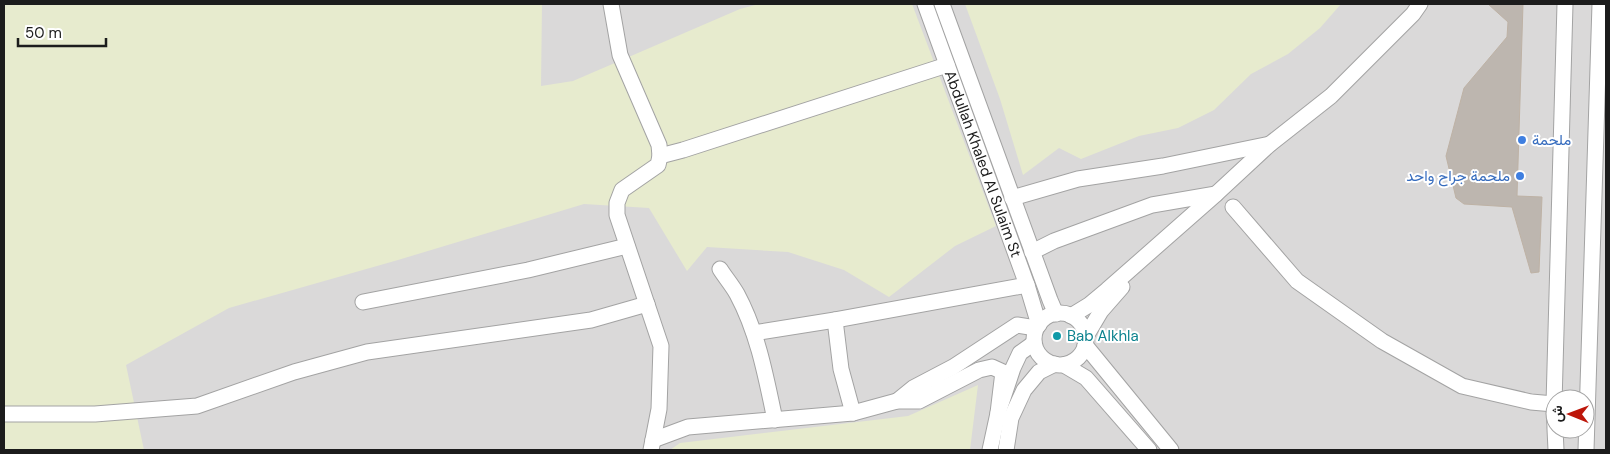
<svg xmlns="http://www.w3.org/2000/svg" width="1610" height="454" font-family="'DM Sans',Vazirmatn,sans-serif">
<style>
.residential{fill:#dad9d9;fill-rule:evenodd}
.farmland{fill:#e7ebce}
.building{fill:#bdb6af;stroke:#beb2a5}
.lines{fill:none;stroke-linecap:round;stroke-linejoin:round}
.minor-casing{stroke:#a3a3a3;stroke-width:17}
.minor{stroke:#fff;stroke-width:15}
.shop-dot{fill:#3f7fe0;stroke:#fff;stroke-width:2}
.culture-dot{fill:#0f9aa8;stroke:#fff;stroke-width:2}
.labels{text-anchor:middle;stroke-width:4;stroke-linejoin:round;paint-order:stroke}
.shop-label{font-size:15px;fill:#366cbe;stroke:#fff;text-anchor:start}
.street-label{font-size:15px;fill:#1c1c1c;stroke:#fff}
.culture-label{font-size:15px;fill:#0d838f;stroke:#fff;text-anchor:start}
</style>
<rect width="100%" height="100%" fill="#edeae2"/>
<path class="residential" d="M4,4H1606V450H4ZM1555,399H1585V429H1555Z"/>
<g class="farmland">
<path d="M4,4H542L541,86L573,81L740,9L759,4H912L996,226L955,246L889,297L844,270L788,252L707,247L687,271L649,208L584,204L398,260L229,308L126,365L144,450H4Z"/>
<path d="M965,4H1341L1320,28L1288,54L1251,74L1214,110L1178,128L1139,136L1081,159L1059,148L1023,175L1000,99Z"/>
<path d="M978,385L970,450H670L680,443L908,416Z"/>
</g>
<path class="building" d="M1488,4H1523L1517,196L1542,197L1539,272L1531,273L1512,207L1464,204L1456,198L1446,156L1464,88L1507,37L1508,22Z"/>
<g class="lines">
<defs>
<g id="minor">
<path d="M611,4L620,55L659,145L660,156L658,165L622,190L617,203V215L661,346L659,409L651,450"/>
<path id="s1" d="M925,4L1027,285L1039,325"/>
<path d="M942,4L1050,300L1056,314"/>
<path d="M660,156L683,150L947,65"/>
<path d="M1012,198L1078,179L1163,166L1270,144"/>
<path d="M1233,207L1297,281L1382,341L1462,386L1531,402L1554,404"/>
<path d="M1032,252L1054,241L1152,205L1216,194"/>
<path d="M720,269C725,277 732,285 737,294C758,333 766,377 775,420"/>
<path d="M363,302L528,270L627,246"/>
<circle cx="1060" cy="339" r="26"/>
<path d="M1071,316L1089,305L1107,290L1216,194L1270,144L1331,96L1413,14L1420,4"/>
<path d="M835,320L841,369L853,413"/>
<path d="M754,333L835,320L1027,285"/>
<path d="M1085,338L1101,311L1122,287"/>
<path d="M1085,345L1171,450"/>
<path d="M1064,365L1086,378L1149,450"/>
<path d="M897,401L913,388L953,367L1017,325L1036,328"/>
<path d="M4,414H95L197,406L294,372L367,352L591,320L647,304"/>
<path d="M1555,427L1554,404L1565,4"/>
<path d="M1555,429L1556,450"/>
<path d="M653,440L688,427L853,413L897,401H919L979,370L992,367L1003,372L998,413"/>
<path d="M990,450L998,413L1013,368L1020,353L1034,343"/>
<path d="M1006,450L1011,418L1024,390L1039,372L1055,364"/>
<path d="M1586,450L1600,4"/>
</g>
</defs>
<use href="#minor" class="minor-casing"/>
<use href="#minor" class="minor"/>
</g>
<g class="shop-dot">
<circle cx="1522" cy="140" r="5"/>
<circle cx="1520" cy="176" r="5"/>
</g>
<circle class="culture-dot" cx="1057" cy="336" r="5"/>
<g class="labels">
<g class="shop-label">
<text x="1532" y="145">ملحمة</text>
<text x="1510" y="181" text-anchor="end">ملحمة جراح واحد</text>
</g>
<g class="street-label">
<text dy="5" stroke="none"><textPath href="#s1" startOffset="170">Abdullah Khaled Al Sulaim St</textPath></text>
</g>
<g class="culture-label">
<text x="1067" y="341">Bab Alkhla</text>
</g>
</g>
<rect width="1610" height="454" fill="none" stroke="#1c1c1c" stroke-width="10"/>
<g transform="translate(1570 414) rotate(271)"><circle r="24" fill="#ffffff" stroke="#a4a4a4"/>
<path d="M0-4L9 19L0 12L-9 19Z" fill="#bd160a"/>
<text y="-8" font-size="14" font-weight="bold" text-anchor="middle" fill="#1c1c1c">ش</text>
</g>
<path d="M18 38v8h88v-8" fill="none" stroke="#1c1c1c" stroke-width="2.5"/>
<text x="25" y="38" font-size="15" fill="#1c1c1c" stroke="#ffffff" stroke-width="4" paint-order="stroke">50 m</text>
</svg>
